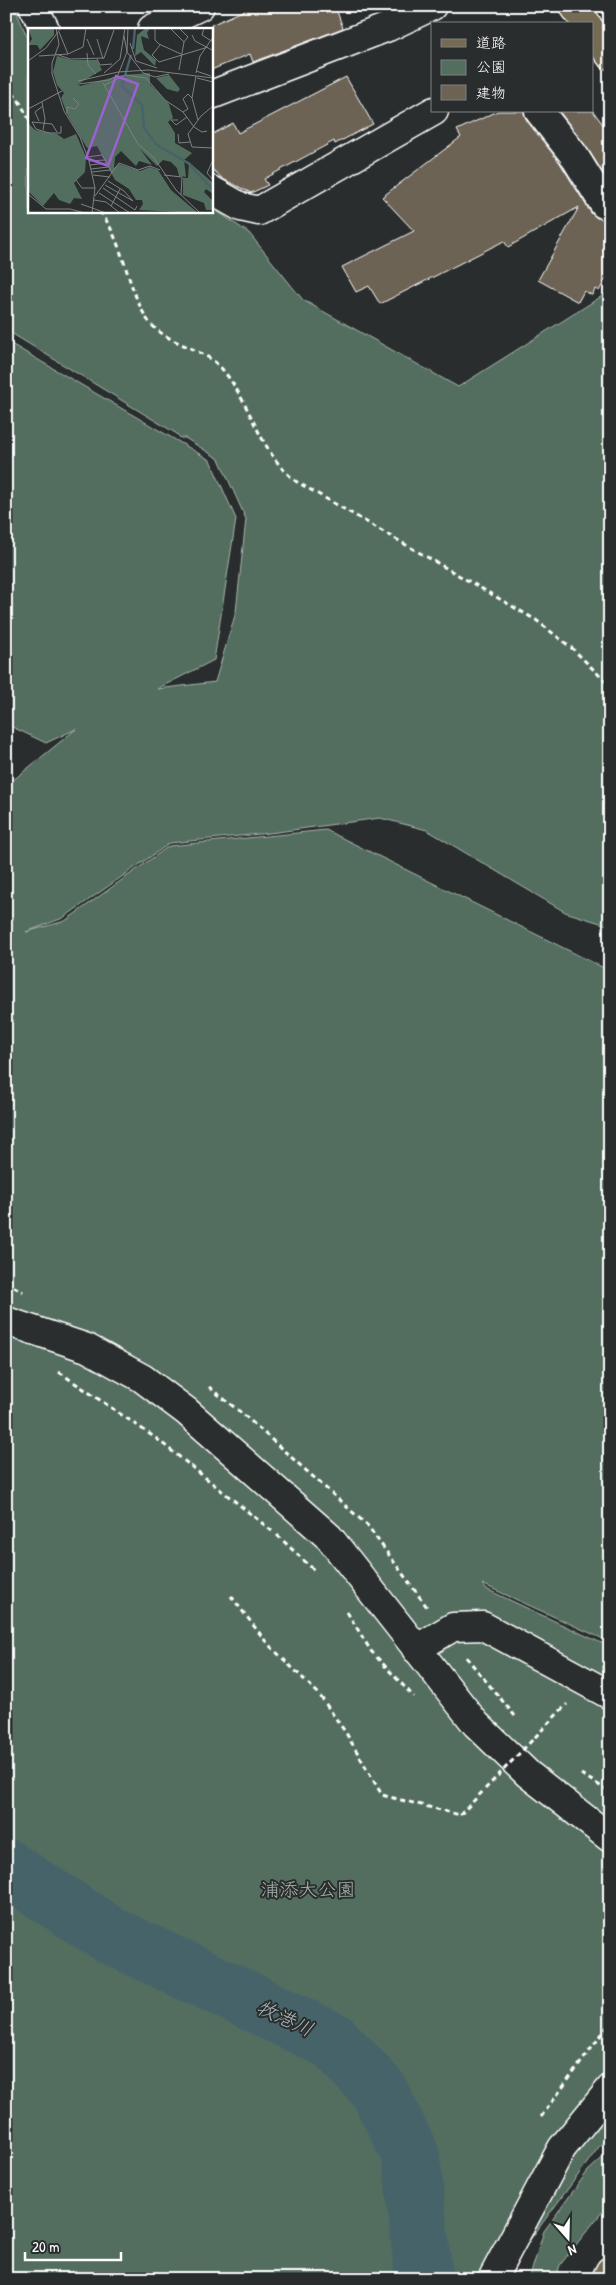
<svg xmlns="http://www.w3.org/2000/svg" width="616" height="2285" font-family="'Patrick Hand','Klee One',sans-serif">
<style>
.green{fill:#526e5e;stroke:#a8b6ae}
.lines{fill:none;stroke-linecap:round;stroke-linejoin:round}
.river{stroke:#47646b;stroke-width:58}
.building{fill:#6c6354;stroke:#fff}
.minor-casing{stroke:#fff;stroke-width:31}
.major-casing{stroke:#fff;stroke-width:31}
.path{stroke:#fff;stroke-width:3;stroke-dasharray:5 4;stroke-linecap:butt}
.minor{stroke:#2a2d2e;stroke-width:28}
.major{stroke:#756b52;stroke-width:28}
.path-bridge{stroke:#fff;stroke-width:3;stroke-dasharray:5 4;stroke-linecap:butt}
.labels{text-anchor:middle;stroke-width:4;stroke-linejoin:round;paint-order:stroke}
.park-label{font-size:19px;fill:#a8b6ae;stroke:#2a2d2e}
.water-label{font-size:20px;font-style:italic;fill:#acb9bc;stroke:#2a2d2e}
.inset-river{fill:none;stroke:#47646b;stroke-width:2.5}
.inset-road{fill:none;stroke:#7f8182;stroke-width:1}
.view{fill:#9c61cf;fill-opacity:0.15;stroke:#9c61cf;stroke-width:2.5}
.inset-edge{fill:none;stroke:#fff;stroke-width:2.5}
</style>
<rect width="100%" height="100%" fill="#2a2d2e"/>
<filter id="ink" filterUnits="userSpaceOnUse"><feTurbulence type="fractalNoise" baseFrequency=".02" numOctaves="2"/><feDisplacementMap in="SourceGraphic" scale="10" xChannelSelector="R" yChannelSelector="G"/><feConvolveMatrix kernelMatrix="1 2 1 2 8 2 1 2 1" color-interpolation-filters="sRGB"/></filter>
<g filter="url(#ink)">
<g class="green">
<path d="M6,6H14L29,41V211H211V207L249,233L303,300L458,387L610,291V926L565,912L427,830L380,818L270,833L170,843L63,918L26,932L65,921L169,846L326,830L610,971V1642L482,1584L486,1589L610,1647V2132L524,2248L510,2279H6V786L76,729L46,743L6,724V341L210,460L236,519L214,660L157,689L215,682L236,612L246,519L219,459L185,438H180L177,434L6,330Z"/>
<path d="M610,2151V2202L560,2265L555,2279H527L530,2276L544,2231L588,2171Z"/>
</g>
<g class="lines">
<path class="river" d="M6,1868L110,1935L333,2041L378,2089L411,2156L424,2279"/>
</g>
<g class="building">
<path d="M254,6H335L343,28L253,62L250,54L211,70V25Z"/>
<path d="M346,77L373,124L335,144L334,141L264,179L268,185L251,193L223,179L211,168V135L233,123L238,133Z"/>
<path d="M498,111H524L527,121L560,163L591,213L597,218H610V271L599,291L595,289L592,295L584,291L578,302L538,280L579,207L508,247L504,241L380,304L369,286L356,292L342,267L414,231L382,197L461,137L457,130Z"/>
<path d="M559,111H593L610,134V184L586,146Z"/>
</g>
<g class="lines">
<defs>
<g id="minor">
<path d="M33,6L45,29"/>
<path d="M152,29L200,6"/>
<path d="M211,95L388,27L432,6"/>
<path d="M539,111L573,154L604,204"/>
<path d="M211,190L241,207L259,211L434,111"/>
<path d="M6,1321L87,1348L142,1378L186,1411L329,1537L476,1724L528,1774L610,1838"/>
<path d="M416,1649L453,1627L483,1626L610,1695"/>
<path d="M492,2279L562,2148L610,2089"/>
</g>
<g id="major">
<path d="M574,6L587,24"/>
<path d="M592,31L610,55"/>
<path d="M606,2279L610,2271"/>
</g>
</defs>
<use href="#minor" class="minor-casing"/>
<use href="#major" class="major-casing"/>
<g class="path">
<path d="M6,87L18,99L29,119"/>
<path d="M100,211C124,243 126,285 147,319C165,345 202,346 222,369C252,404 259,453 297,482L536,620L573,649L610,686"/>
<path d="M6,1282L23,1292"/>
<path d="M59,1372L157,1439L272,1531"/>
<path d="M209,1387L244,1415L367,1525L427,1607"/>
<path d="M277,1535L314,1570"/>
<path d="M231,1596L267,1643L318,1693L346,1733L382,1795L460,1815"/>
<path d="M347,1612L371,1651L414,1697"/>
<path d="M466,1657L515,1716"/>
<path d="M581,1774L610,1792"/>
<path d="M541,2117L610,2023"/>
</g>
<use href="#minor" class="minor"/>
<use href="#major" class="major"/>
<path class="path-bridge" d="M460,1815L567,1704"/>
</g>
</g>
<g class="labels">
<g class="park-label">
<text x="308" y="1896">浦添大公園</text>
</g>
<g class="water-label">
<text transform="translate(285 2018) rotate(25)" y="7">牧港川</text>
</g>
</g>
<g transform="translate(28 28)">
<rect width="185" height="185" fill="#2a2d2e"/>
<path d="M0,0H26V7L12,22L9,17H0L4,11ZM118,0H122L119,5L121,11L113,8L114,14L116,22L128,32L127,38L113,24L107,28L109,7ZM29,28L43,32H69L74,42L50,56L52,58L94,47L122,45V56L141,76L145,90L140,94L147,105V115L164,125L156,132L158,149L151,148L149,140L143,134L135,132L129,138L112,121L124,137L111,133L108,138L93,123L87,129L86,140L91,136L112,143L122,139L130,142L143,162L170,185L111,182L115,176L114,172H108L101,161L87,152L69,118L59,120L40,88L33,70L36,65L29,57L25,44ZM141,47L152,61L150,64L139,61L128,50ZM0,95L7,102L29,106L36,111L48,106L58,129L57,144L46,155L54,171L46,170L42,176L31,172L26,165L15,178L0,163ZM161,134L185,155V166L178,161L176,164L185,173V182H178L176,175L155,167V150H160Z" fill="#526e5e"/>
<path class="inset-river" d="M105,21L107,0M103,27L94,58L114,77L116,100L129,117L160,135L185,162"/>
<path class="inset-road" d="M28,0L31,16L24,35V46L36,83L52,109L61,133L67,160L64,185M127,0V12L131,16L153,26M142,0L156,14L151,42M151,0L160,9L156,14M176,0L174,7L185,14M31,4L40,26M164,7L167,13L184,22M96,8L99,24L115,45L127,49L141,46M59,11L66,27M69,11L75,31M102,15L108,33L129,40M132,17L124,27L131,34L180,19M59,25L60,37L68,46M28,26L42,31L76,30L86,2M11,28L40,26L55,19L58,0M69,31L72,37L84,36M0,33L18,20L33,0M168,43L183,48M76,45L92,31L97,0M168,45L172,28L185,9M168,48L164,70L170,92M169,50L185,54M50,53L90,44L120,42L185,50M75,55L110,116L126,130L148,162L172,185M51,56L81,52L90,47L99,24L100,0M77,57L97,47L118,50L137,72L155,84L166,99L174,104L179,103M14,74L17,91L15,102M185,78L173,88L160,106L164,119L185,120M0,81L34,63M155,84L160,81L155,71L160,66L164,70M39,86V79L47,81L51,76L45,70M150,92H143L148,97L159,89M11,93L7,84L15,78M29,104L24,96L4,94L8,101L21,105H33V98M150,106L151,115L162,114M59,129L74,127L77,132M185,132L179,145L185,152M61,133L77,132L84,145M62,137L79,135M63,141L80,139M64,144L82,142M65,147L82,149M136,147L154,149L153,167M48,152L54,160H67M77,157L105,173L96,163L80,153M75,160L107,182L109,178M71,165L102,185M0,166L18,181H42L57,185M67,168L91,135L110,142L122,138L132,142M66,172L78,174L92,185M53,176L78,185M83,178L92,161"/>
<path class="view" d="M88,48L110,56L80,138L58,130Z"/>
<rect width="185" height="185" class="inset-edge"/>
</g>
<rect width="616" height="2285" fill="none" stroke="#2a2d2e" stroke-width="25"/>
<rect x="12" y="12" width="591" height="2260" fill="none" stroke="#fff" stroke-width="2" filter="url(#ink)"/>
<rect x="431" y="22" width="162" height="90" fill="#2a2d2e" stroke="#7f8182"/>
<rect x="441" y="39" width="25" height="8" fill="#756b52" stroke="#7f8182"/>
<text x="476" y="48" font-size="15" fill="#ffffff">道路</text>
<rect x="441" y="60" width="25" height="15" fill="#526e5e" stroke="#7f8182"/>
<text x="476" y="72" font-size="15" fill="#ffffff">公園</text>
<rect x="441" y="85" width="25" height="15" fill="#6c6354" stroke="#7f8182"/>
<text x="476" y="98" font-size="15" fill="#ffffff">建物</text>
<g transform="translate(568 2238) rotate(160)" stroke="#2a2d2e" stroke-width="4" paint-order="stroke">
<path d="M0-4L9 19L0 12L-9 19Z" fill="#ffffff"/>
<text y="-8" font-size="14" font-weight="bold" text-anchor="middle" fill="#ffffff">N</text>
</g>
<path d="M25 2252v8h96v-8" fill="none" stroke="#ffffff" stroke-width="2.5"/>
<text x="32" y="2252" font-size="15" fill="#ffffff" stroke="#2a2d2e" stroke-width="4" paint-order="stroke">20 m</text>
</svg>
